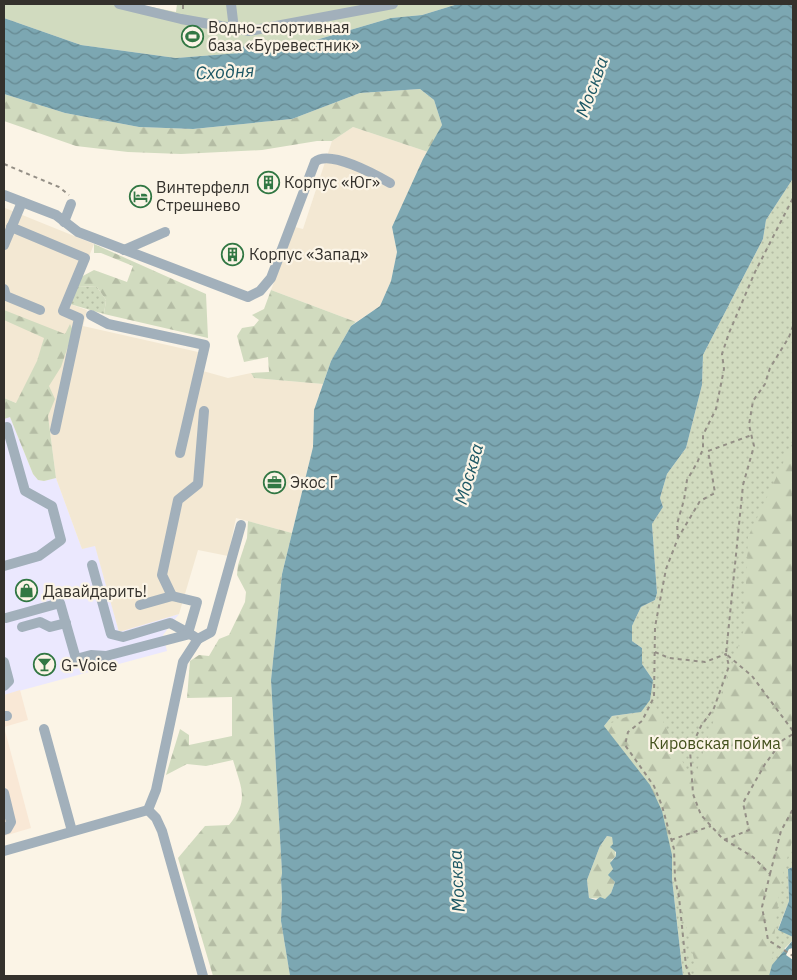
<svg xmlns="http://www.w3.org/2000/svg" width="797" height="980" font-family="'IBM Plex Sans',sans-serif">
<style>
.commercial{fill:#ebe8fe}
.built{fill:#f3e8d3}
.education{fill:#f9e8d6}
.green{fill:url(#green-dots)}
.forest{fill:url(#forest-firs)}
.pitch{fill:#d1dbbf}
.water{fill:url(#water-waves);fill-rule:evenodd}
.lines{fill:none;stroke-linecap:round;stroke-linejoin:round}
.path{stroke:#948f86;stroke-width:2;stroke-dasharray:4 4;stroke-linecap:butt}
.minor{stroke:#a2b0bb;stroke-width:10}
.labels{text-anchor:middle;stroke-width:4.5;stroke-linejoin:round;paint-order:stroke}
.poi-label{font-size:16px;fill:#34312c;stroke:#fbf4e6;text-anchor:start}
.park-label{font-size:16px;fill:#43511c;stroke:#fbf4e6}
.water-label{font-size:18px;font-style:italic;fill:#1c5764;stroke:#fbf4e6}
</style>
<defs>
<pattern id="green-dots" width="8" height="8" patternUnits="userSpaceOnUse" patternTransform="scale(1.25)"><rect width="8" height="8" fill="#d1dbbf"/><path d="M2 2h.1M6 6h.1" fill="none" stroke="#b4bca4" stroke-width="1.8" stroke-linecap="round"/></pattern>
<pattern id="forest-firs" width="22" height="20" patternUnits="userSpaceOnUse" patternTransform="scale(1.25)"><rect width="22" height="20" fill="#d1dbbf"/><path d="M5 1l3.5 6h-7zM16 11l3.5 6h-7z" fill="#b4bca4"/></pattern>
<pattern id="water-waves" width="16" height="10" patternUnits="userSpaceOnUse" patternTransform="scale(1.25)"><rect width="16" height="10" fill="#7ca7b2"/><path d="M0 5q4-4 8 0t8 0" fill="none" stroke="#668991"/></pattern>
</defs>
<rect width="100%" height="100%" fill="#fbf4e6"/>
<path class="commercial" d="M10,417L33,474L38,480L44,481L56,478L82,549L95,545L119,632L179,614L163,635L167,651L4,695V419Z"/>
<g class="built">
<path d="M353,127L428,152L392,227L397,252L391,281L380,306L356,322L271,290L295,227L303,229L332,141Z"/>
<path d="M5,208L94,244L70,304L87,310L83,326L207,354L203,371L228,378L251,373L254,378L323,384L314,410L313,447L292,533L236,518L228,556L198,550L179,614L119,632L95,546L82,549L56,478L48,416L4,398Z"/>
</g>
<path class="education" d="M20,690L28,720L4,727L31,828L4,836V695Z"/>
<g class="green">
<path d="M793,172V867L788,869L789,901L778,929L793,937V940L785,948L769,976H683L672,879V855L604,726L612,716L641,712L653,680L642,664V648L632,641V626L641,607L655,600L657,593L652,524L663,507L660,498L667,474L686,448L702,385L703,355L763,239L766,220L792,180Z"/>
<path d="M77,286L97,287L106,300L104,314L70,304Z"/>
</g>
<g class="forest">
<path d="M420,89L434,100L442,125L428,152L353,127L332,141H317L262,150L181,154L128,152L76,146L4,121V94L65,113L139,127L193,129L292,119L360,93Z"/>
<path d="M94,244L206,294L208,338L104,314L106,300L97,287L77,286L81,277L94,270L127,282L133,266L101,253H94Z"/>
<path d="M271,290L356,322L351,326L331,361L323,384L254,378L251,373L269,372L268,357L244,362L237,336L242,328L254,326L259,320L252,315L264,309Z"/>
<path d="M4,310L65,334L70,324L73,331L61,367L49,386L55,399L48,416L56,478L44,481L38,480L33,474L10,417L4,419V398L16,403L37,361L44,338L4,320Z"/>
<path d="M793,442V837L780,885L772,957L779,976H698L675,879L604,726L655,705L693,783L744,629L748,537Z"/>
<path d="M248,521L292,533L282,574L271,680L282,873L281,879L282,898L281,921L290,976H213L178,858L205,826L229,825C250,800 241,788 233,760L206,766L187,764L166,775L180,729L189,735V745L232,736V697L187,698L190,661L199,655L209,656L219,639L229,635L245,602L246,592L237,575L238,565L247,538Z"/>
<path d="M607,836L612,837L616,856L611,861L613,869L609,875L615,882L611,893L606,899L589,898L587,880L600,846Z"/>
</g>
<path class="pitch" d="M4,4H137L176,12L177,4H458L422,15L391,18L275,52L260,53L245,44L240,53L176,58L81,45L4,18Z"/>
<g class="water">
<path d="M458,4H793V172L792,180L766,220L763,239L703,355L702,385L686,448L667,474L660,498L663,507L652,524L657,593L655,600L641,607L632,626V641L642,648V664L653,680L650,700L641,712L612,716L604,726L650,785L662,811L672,855V879L683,976H290L281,921L282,898L281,879L282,873L271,680L282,574L313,447L314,410L331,361L351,326L380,306L391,281L397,252L392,227L423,159L442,125L434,100L420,89L360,93L292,119L193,129L139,127L65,113L4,94V18L81,45L176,58L240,53L245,44L260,53L275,52L391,18L422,15ZM607,836L612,837L613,844L610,847L616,852V856L610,863L613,869L608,875L615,882L611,893L605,899L600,897L596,900L589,898L587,880L600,846Z"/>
<path d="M793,867V937L778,930L789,901L788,869Z"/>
<path d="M793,940V948L789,949L786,955L793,960V976H769L772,965Z"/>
</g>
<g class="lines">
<g class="path">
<path d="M183,9V4"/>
<path d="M4,131V134"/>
<path d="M4,164L59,187L69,195"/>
<path d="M793,326L789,337L770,368L765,384L753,401L749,425L754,446L743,485L726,654L752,676L793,731"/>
<path d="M678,538L677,524L684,500L687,480L697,463L703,449V435L716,409L724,369L722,354L729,333L755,272L793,198"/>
<path d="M655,652L669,658L705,662L726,654L729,666L714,708L701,726L690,750L693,794L701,815L722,838L753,857L770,874L762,907L768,940L793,956"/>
<path d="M671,840L711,826"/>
<path d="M724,840L749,830L743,803L765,764L783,740L793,734"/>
<path d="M770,874L781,831L793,809"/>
<path d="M690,976L686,966L679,897L675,879L674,849L662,806L654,786L625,745L628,732L642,721L654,697L655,627L666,569L678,538L700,501L715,493L708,451L752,435"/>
</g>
<g class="minor">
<path d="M119,4L181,19L249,31L393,4"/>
<path d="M231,4L234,29"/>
<path d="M4,195L56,215L78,232L248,297L260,291L271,278L315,162C329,149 376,175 390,183"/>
<path d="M64,222L71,204"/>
<path d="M11,227L85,258L63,311L79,318L55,430"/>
<path d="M4,245L22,202"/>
<path d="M124,250L165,232"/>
<path d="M4,289L6,296L40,310"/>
<path d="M91,315L108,324L205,345L180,453"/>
<path d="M4,428L7,427L25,491L52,506L61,540L39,556L4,566"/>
<path d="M92,565L111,634L123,637L170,623L190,634"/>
<path d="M172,596L162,575L178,500L198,484L204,411"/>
<path d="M140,605L172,596L197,602L188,633"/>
<path d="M6,618L60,603L76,659L91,655L106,656L190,634L198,639"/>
<path d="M22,627L40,622L50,627L66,623"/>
<path d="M198,639L211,632L241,525"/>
<path d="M4,662L9,681L4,686"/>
<path d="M4,716H7"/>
<path d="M44,729L72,831"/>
<path d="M4,793L11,822L7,829L4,830"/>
<path d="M148,810L156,790L183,662L198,639"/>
<path d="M148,810L156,818L162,831L203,976"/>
<path d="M4,851L148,810"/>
</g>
</g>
<defs>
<symbol id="stadium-ring" viewBox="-11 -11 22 22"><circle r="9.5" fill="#fbf4e6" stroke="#317743" stroke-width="1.5"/><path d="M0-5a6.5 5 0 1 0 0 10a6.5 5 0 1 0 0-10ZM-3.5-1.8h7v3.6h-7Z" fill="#317743"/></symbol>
<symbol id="building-ring" viewBox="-11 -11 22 22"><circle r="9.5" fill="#fbf4e6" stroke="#317743" stroke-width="1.5"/><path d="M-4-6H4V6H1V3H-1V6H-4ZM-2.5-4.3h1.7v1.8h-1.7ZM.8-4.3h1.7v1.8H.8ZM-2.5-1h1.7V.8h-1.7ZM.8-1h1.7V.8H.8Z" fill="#317743"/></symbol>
<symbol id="hotel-ring" viewBox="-11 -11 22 22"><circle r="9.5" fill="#fbf4e6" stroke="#317743" stroke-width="1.5"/><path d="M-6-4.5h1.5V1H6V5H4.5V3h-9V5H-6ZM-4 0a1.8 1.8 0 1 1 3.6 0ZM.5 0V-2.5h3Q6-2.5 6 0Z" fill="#317743"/></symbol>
<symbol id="office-ring" viewBox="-11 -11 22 22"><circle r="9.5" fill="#fbf4e6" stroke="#317743" stroke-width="1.5"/><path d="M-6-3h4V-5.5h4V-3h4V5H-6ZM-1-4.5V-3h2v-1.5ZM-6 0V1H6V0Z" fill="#317743"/></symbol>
<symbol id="shop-ring" viewBox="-11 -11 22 22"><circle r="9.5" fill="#fbf4e6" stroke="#317743" stroke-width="1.5"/><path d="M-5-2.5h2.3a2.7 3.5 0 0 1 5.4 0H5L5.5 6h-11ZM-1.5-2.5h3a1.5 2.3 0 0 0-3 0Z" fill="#317743"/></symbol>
<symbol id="bar-ring" viewBox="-11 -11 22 22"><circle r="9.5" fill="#fbf4e6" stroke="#317743" stroke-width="1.5"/><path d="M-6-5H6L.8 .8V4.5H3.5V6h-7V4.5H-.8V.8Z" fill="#317743"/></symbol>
</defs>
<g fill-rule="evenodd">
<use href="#stadium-ring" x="180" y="24" width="25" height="25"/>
<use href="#building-ring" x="256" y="170" width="25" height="25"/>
<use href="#hotel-ring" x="128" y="184" width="25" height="25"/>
<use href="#building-ring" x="220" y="242" width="25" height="25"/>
<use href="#office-ring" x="262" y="470" width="25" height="25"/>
<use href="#shop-ring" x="14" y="578" width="25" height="25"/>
<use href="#bar-ring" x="32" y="652" width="25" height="25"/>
</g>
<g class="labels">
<g class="poi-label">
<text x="208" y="33">Водно-спортивная<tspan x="208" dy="18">база «Буревестник»</tspan></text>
<text x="284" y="188">Корпус «Юг»</text>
<text x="156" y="193">Винтерфелл<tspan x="156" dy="18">Стрешнево</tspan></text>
<text x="249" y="260">Корпус «Запад»</text>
<text x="290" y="488">Экос Г</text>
<text x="43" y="597">Давайдарить!</text>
<text x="61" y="671">G-Voice</text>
</g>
<g class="park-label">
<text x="715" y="749">Кировская пойма</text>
</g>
<g class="water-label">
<text transform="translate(225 72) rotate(-3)" y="6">Сходня</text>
<text transform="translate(592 87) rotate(-70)" y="6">Москва</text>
<text transform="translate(469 474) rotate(-74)" y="6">Москва</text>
<text transform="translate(457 881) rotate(-93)" y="6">Москва</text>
</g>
</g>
<rect width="797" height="980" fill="none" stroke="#34312c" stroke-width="10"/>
</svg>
